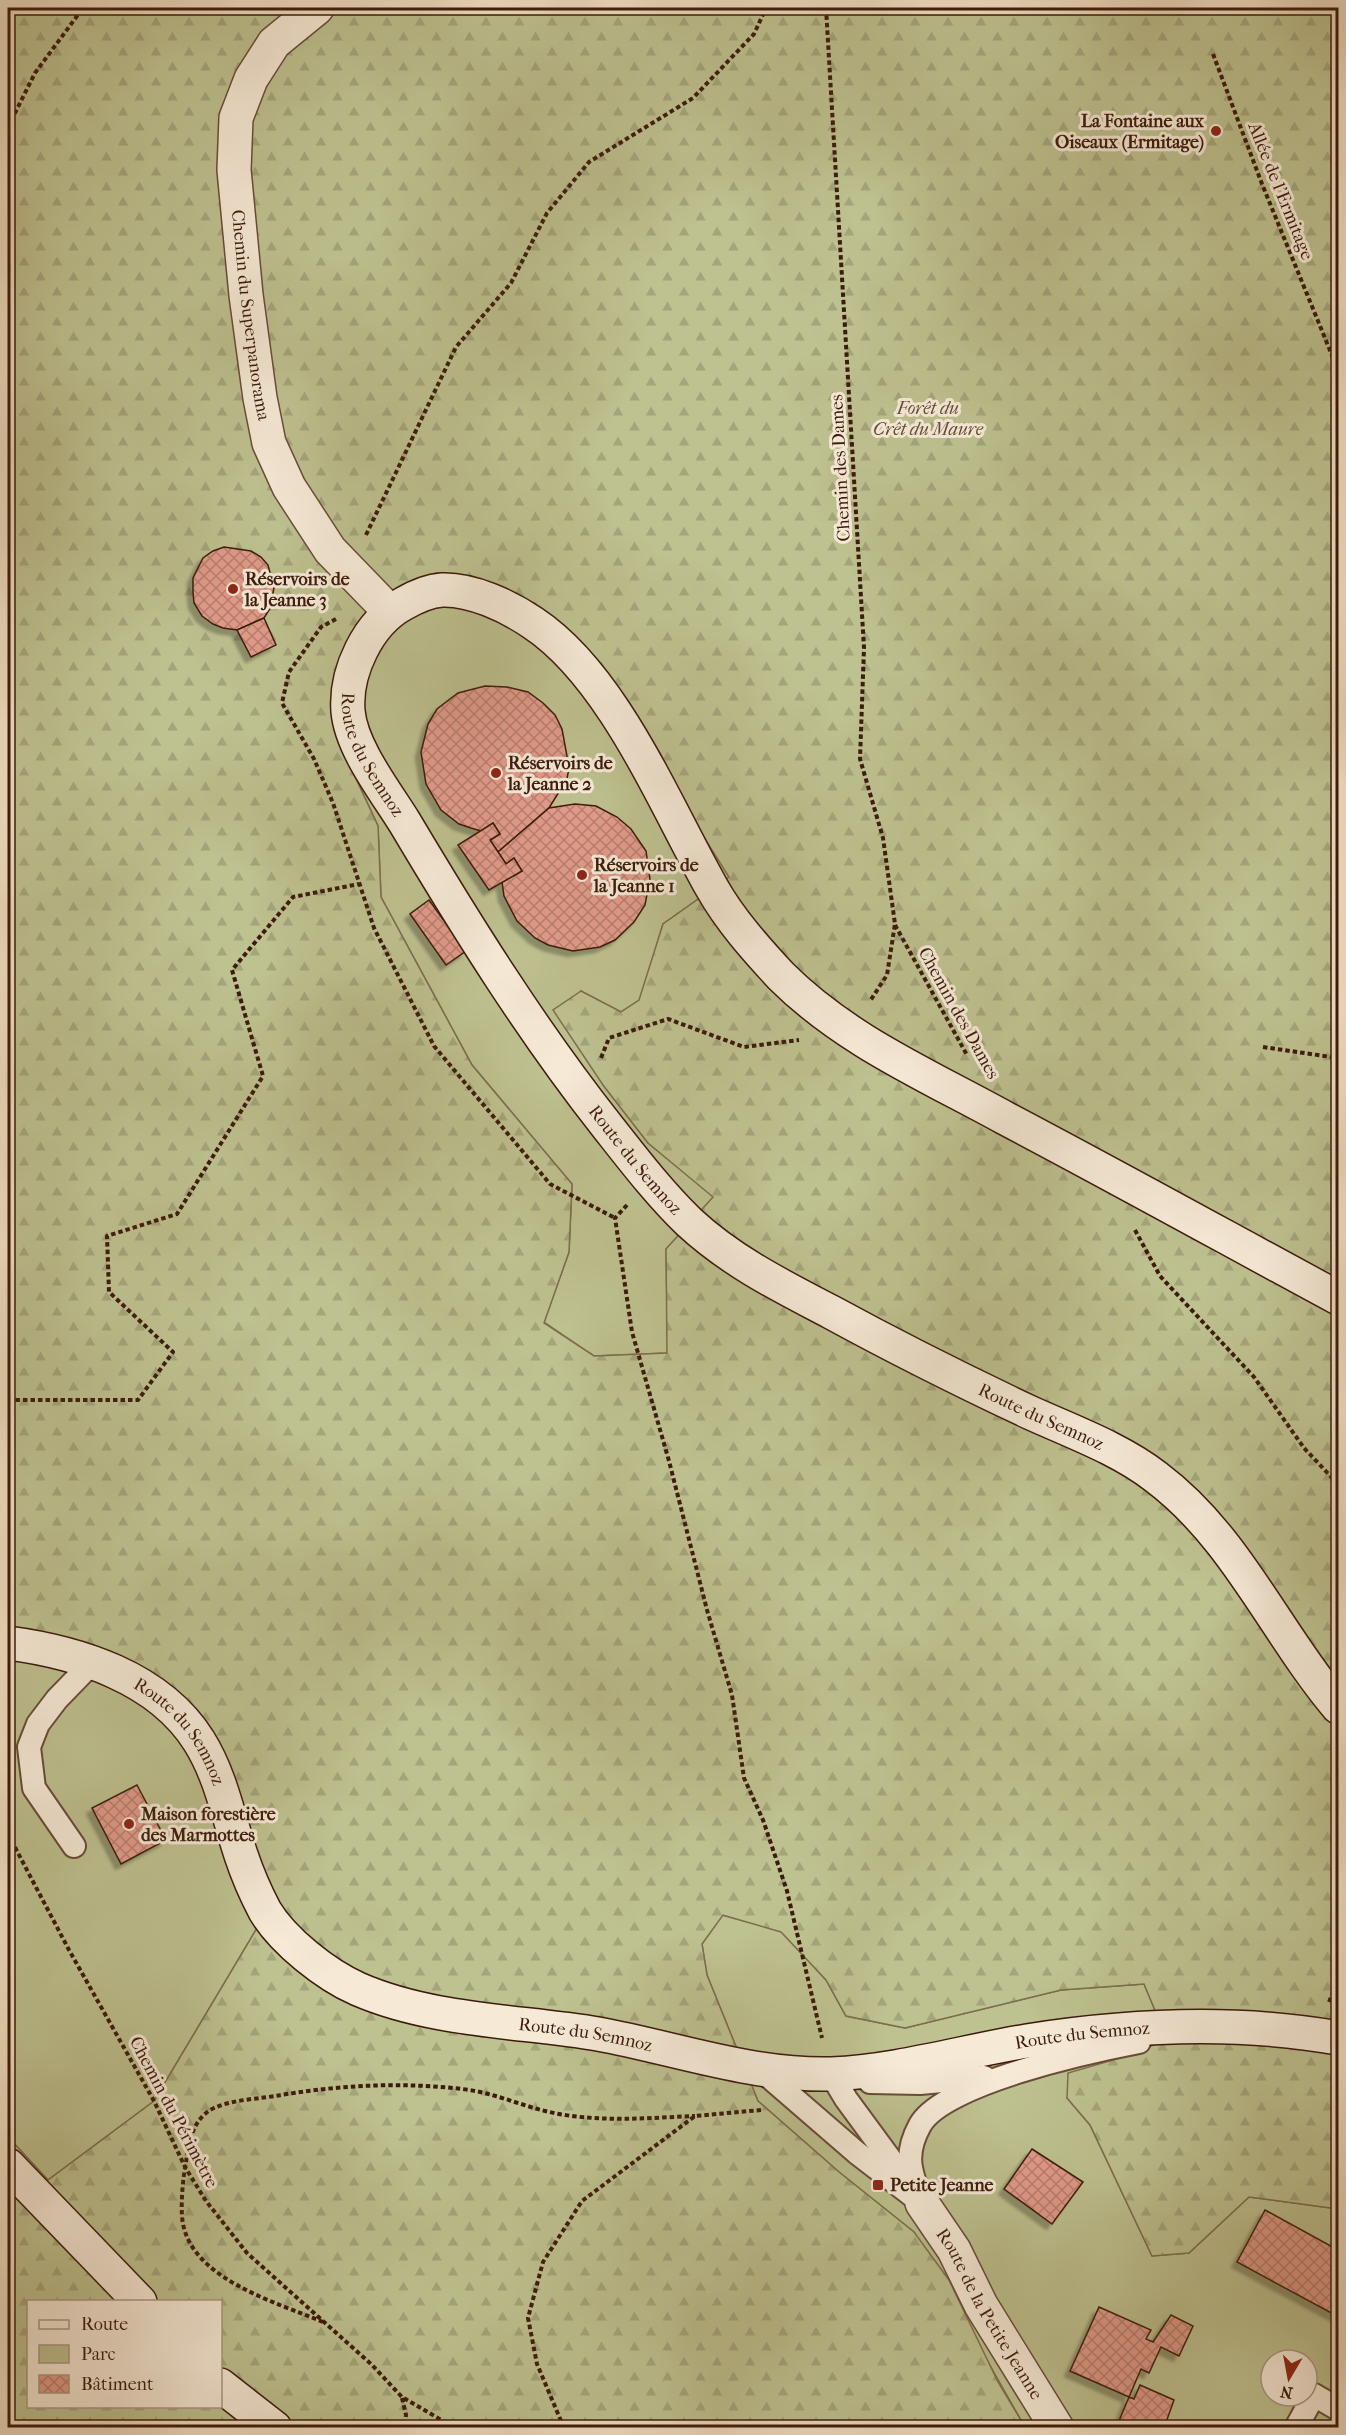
<svg xmlns="http://www.w3.org/2000/svg" width="1346" height="2435" font-family="'IM FELL French Canon',serif">
<style>
.green{fill:#bec190;stroke:#7d6e4e;stroke-width:1.5;fill-rule:evenodd}
.forest{fill:url(#forest-firs);stroke:#7d6e4e;stroke-width:1.5;fill-rule:evenodd}
.building{fill:url(#building-cross-hatch);stroke:#3c1b0b;stroke-width:1.5;filter:url(#shadow)}
.lines{fill:none;stroke-linecap:round;stroke-linejoin:round}
.service-casing{stroke:#694c39;stroke-width:26}
.minor-casing{stroke:#694c39;stroke-width:36}
.secondary-casing{stroke:#3c1b0b;stroke-width:36}
.path{stroke:#3c1b0b;stroke-width:4;stroke-dasharray:4.5 3;stroke-linecap:butt}
.service{stroke:#f6ead7;stroke-width:22}
.minor{stroke:#f6ead7;stroke-width:33}
.secondary{stroke:#f6ead7;stroke-width:33}
.poi-dot{fill:#8f2418;stroke:#f6ead7;stroke-width:2}
.labels{text-anchor:middle;stroke-width:6;stroke-linejoin:round;paint-order:stroke}
.poi-label{font-size:18px;font-weight:bold;fill:#3c1b0b;stroke:#f6ead7;text-anchor:start}
.street-label{font-size:18px;fill:#3c1b0b;stroke:#f6ead7}
.park-label{font-size:18px;font-style:italic;fill:#634d33;stroke:#f6ead7}
</style>
<defs>
<pattern id="forest-firs" width="22" height="20" patternUnits="userSpaceOnUse" patternTransform="scale(1.5)"><rect width="22" height="20" fill="#bec190"/><path d="M5 1l3.5 6h-7zM16 11l3.5 6h-7z" fill="#a4a57b"/></pattern>
<pattern id="building-cross-hatch" width="8" height="8" patternUnits="userSpaceOnUse" patternTransform="scale(1.5)"><rect width="8" height="8" fill="#e19b8a"/><path d="M0 0l8 8M0 8l8-8" fill="none" stroke="#b87e6f"/></pattern>
<filter id="shadow"><feDropShadow dx="-5.5" dy="5.5" stdDeviation="1.5" flood-color="#0004"/></filter>
</defs>
<rect width="100%" height="100%" fill="#f1dfc2"/>
<filter id="stains"><feTurbulence type="fractalNoise" baseFrequency=".00333" numOctaves="4"/><feColorMatrix values="0 0 0 0 .2 0 0 0 0 .09 0 0 0 0 .02 0 0 0 .5 -.17"/></filter>
<radialGradient id="worn" r=".72"><stop offset=".6" stop-color="#630" stop-opacity="0"/><stop offset="1" stop-color="#630" stop-opacity=".3"/></radialGradient>
<g class="green">
<path d="M487,586L549,615L615,683L660,753L698,828L730,877L663,924L640,1000L621,1012L581,991L603,1085L648,1143L714,1197L666,1249L668,1353L594,1356L544,1322L569,1252L572,1184L472,1065L381,897L378,826L345,755L334,677L379,600Z"/>
<path d="M8,1643L177,1713L266,1913L154,2101L48,2180L8,2137Z"/>
<path d="M722,1915L781,1931L826,1980L846,2016L905,2028L1061,1990L1144,1984L1167,2039L1130,2055L1067,2098L1090,2125L1152,2256L1189,2253L1249,2197L1338,2209V2427H1025L914,2232L839,2172L758,2101L707,1975L702,1944ZM1271,2360H1307V2396H1271Z"/>
</g>
<path class="forest" d="M8,8H1338V2209L1249,2197L1189,2253L1152,2256L1090,2125L1067,2098L1068,2073L1130,2055L1167,2039L1144,1984L1061,1990L905,2028L846,2016L826,1980L781,1932L723,1915L702,1944L707,1975L758,2101L839,2172L914,2232L949,2280L998,2382L1025,2427H8V2137L48,2180L154,2101L266,1913L177,1713L8,1643ZM487,586L549,615L615,683L660,753L698,828L729,877L663,924L639,1000L621,1012L581,991L553,1010L603,1085L648,1143L713,1197L666,1249L667,1353L594,1356L544,1323L569,1252L572,1184L472,1065L381,897L378,826L345,755L334,677L379,600ZM28,2302H220V2406H28Z"/>
<g class="building">
<path d="M224,547L251,551L261,557L268,565L274,587L271,607L264,618L237,630L223,628L213,624L202,616L194,603L193,592V578L203,558L213,551Z"/>
<path d="M264,618L276,645L251,657L237,630Z"/>
<path d="M485,686L507,687L528,692L543,703L555,715L562,729L569,767L567,779L549,808L498,852L490,840L500,834L493,823L481,831L471,828L459,824L441,810L426,784L421,752L428,724L437,709L458,693Z"/>
<path d="M575,804L596,806L617,817L631,829L646,851L650,879L645,905L634,922L615,940L600,947L573,951L548,945L535,938L517,921L504,896L502,882L522,871L514,858L506,864L498,852L549,808Z"/>
<path d="M493,823L500,834L490,840L506,864L514,858L522,871L489,890L458,845Z"/>
<path d="M429,900L466,951L446,965L410,914Z"/>
<path d="M137,1785L166,1840L121,1864L92,1808Z"/>
<path d="M1032,2149L1083,2182L1052,2224L1004,2189Z"/>
<path d="M1265,2210L1338,2250L1337,2316L1237,2262Z"/>
<path d="M1099,2307L1151,2330L1146,2339L1153,2342L1171,2315L1193,2326L1179,2356L1161,2347L1149,2373L1141,2369L1129,2397L1070,2371Z"/>
<path d="M1140,2385L1174,2400L1164,2428H1116L1129,2397L1134,2399Z"/>
</g>
<g class="lines">
<defs>
<g id="service">
<path d="M74,1846L34,1788L29,1747L38,1724L57,1699L93,1662"/>
<path d="M760,2069L857,2153L922,2203"/>
<path d="M831,2074L846,2099L907,2182"/>
<path d="M870,2082L920,2083L984,2077"/>
<path d="M922,2203C911,2173 903,2156 920,2125C943,2083 1092,2051 1139,2042"/>
<path d="M1296,2428L1314,2395L1338,2409"/>
</g>
<g id="minor">
<path id="s1" d="M317,8L274,43L251,79L236,118L234,170L246,295L260,398L269,443L289,487L330,550L389,611"/>
<path id="s2" d="M922,2203L954,2250L981,2305L1057,2428"/>
</g>
<g id="secondary">
<path id="s3" d="M1338,1298C1227,1238 1117,1177 1005,1118C927,1075 845,1040 781,976C756,949 730,920 712,888C665,805 613,676 533,623C508,606 472,589 442,590C427,591 415,597 403,604C368,623 345,672 348,711C351,748 386,792 405,823C467,927 532,1031 607,1126C633,1159 659,1193 689,1222C731,1261 781,1286 831,1312C897,1348 963,1381 1031,1413C1073,1432 1120,1449 1156,1477C1236,1537 1275,1632 1338,1707"/>
<path id="s4" d="M8,1643C77,1652 159,1677 199,1741C221,1776 228,1816 241,1855C247,1873 256,1894 265,1911C283,1941 326,1975 358,1989C431,2021 520,2021 598,2034C675,2048 751,2076 831,2074C898,2071 961,2052 1027,2041C1129,2025 1236,2020 1338,2038"/>
<path d="M8,2165L140,2302"/>
<path d="M220,2385L275,2428"/>
</g>
</defs>
<use href="#service" class="service-casing"/>
<use href="#minor" class="minor-casing"/>
<use href="#secondary" class="secondary-casing"/>
<g class="path">
<path d="M826,8L864,648L860,759L883,838L895,924L887,975L870,1001"/>
<path d="M1213,54L1262,184L1338,370"/>
<path d="M8,127L35,73L83,8"/>
<path d="M366,535L456,347L511,283L547,213L589,162L693,98L754,34L766,8"/>
<path d="M336,619L321,627L289,672L282,703L314,759L333,803L374,928L434,1046L550,1184L615,1218"/>
<path d="M895,925L967,1055"/>
<path d="M1263,1047L1338,1058"/>
<path d="M601,1058L609,1038L668,1019L744,1047L799,1040"/>
<path d="M627,1205L615,1218L632,1332L669,1461L707,1610L732,1695L744,1778L763,1820L787,1891L822,2038"/>
<path d="M1135,1230L1160,1276L1254,1377L1304,1448L1338,1484"/>
<path d="M8,1400H138L173,1352L109,1292L107,1236L177,1214L263,1076L232,970L293,897L359,884"/>
<path d="M8,1834L69,1950L154,2101L185,2167L206,2201L247,2253L371,2364L402,2397L455,2428"/>
<path d="M1329,2002L1338,1981"/>
<path d="M323,2322C276,2302 186,2278 182,2216C181,2199 183,2178 186,2162C189,2141 193,2118 214,2108C234,2099 260,2099 281,2095C341,2085 402,2082 462,2089C491,2092 517,2104 545,2111C594,2123 646,2118 695,2116"/>
<path d="M402,2398L406,2415L404,2428"/>
<path d="M8,2419L18,2428"/>
<path d="M564,2428L537,2364L528,2318L543,2262L582,2201L695,2116L761,2110"/>
</g>
<use href="#service" class="service"/>
<use href="#minor" class="minor"/>
<use href="#secondary" class="secondary"/>
</g>
<g class="poi-dot">
<circle cx="1216" cy="131" r="6"/>
<circle cx="233" cy="589" r="6"/>
<circle cx="496" cy="773" r="6"/>
<circle cx="582" cy="875" r="6"/>
<circle cx="129" cy="1824" r="6"/>
<rect x="872" y="2179" width="12" height="12" rx="3"/>
</g>
<g class="labels">
<g class="poi-label">
<text x="1204" y="127" text-anchor="end">La Fontaine aux<tspan x="1204" dy="21">Oiseaux (Ermitage)</tspan></text>
<text x="245" y="585">Réservoirs de<tspan x="245" dy="21">la Jeanne 3</tspan></text>
<text x="508" y="769">Réservoirs de<tspan x="508" dy="21">la Jeanne 2</tspan></text>
<text x="594" y="871">Réservoirs de<tspan x="594" dy="21">la Jeanne 1</tspan></text>
<text x="141" y="1820">Maison forestière<tspan x="141" dy="21">des Marmottes</tspan></text>
<text x="890" y="2191">Petite Jeanne</text>
</g>
<g class="street-label">
<text transform="translate(1281 191) rotate(68)" y="6">Allée de l'Ermitage</text>
<text dy="6" stroke="none"><textPath href="#s1" startOffset="338">Chemin du Superpanorama</textPath></text>
<text transform="translate(840 468) rotate(-93)" y="6">Chemin des Dames</text>
<text dy="6" stroke="none"><textPath href="#s3" startOffset="1395">Route du Semnoz</textPath></text>
<text transform="translate(959 1013) rotate(61)" y="6">Chemin des Dames</text>
<text dy="6" stroke="none"><textPath href="#s3" startOffset="1881">Route du Semnoz</textPath></text>
<text dy="6" stroke="none"><textPath href="#s3" startOffset="2367">Route du Semnoz</textPath></text>
<text dy="6" stroke="none"><textPath href="#s4" startOffset="202">Route du Semnoz</textPath></text>
<text dy="6" stroke="none"><textPath href="#s4" startOffset="760">Route du Semnoz</textPath></text>
<text dy="6" stroke="none"><textPath href="#s4" startOffset="1264">Route du Semnoz</textPath></text>
<text transform="translate(174 2112) rotate(62)" y="6">Chemin du Périmètre</text>
<text dy="6" stroke="none"><textPath href="#s2" startOffset="130">Route de la Petite Jeanne</textPath></text>
</g>
<g class="park-label">
<text x="928" y="414">Forêt du<tspan x="928" dy="21">Crêt du Maure</tspan></text>
</g>
</g>
<rect width="1346" height="2435" fill="none" stroke="#f1dfc2" stroke-width="30"/>
<rect x="9" y="9" width="1328" height="2417" fill="none" stroke="#3c1b0b" stroke-width="3"/>
<rect x="15" y="15" width="1316" height="2405" fill="none" stroke="#3c1b0b" stroke-width="1.5"/>
<rect x="27" y="2300" width="195" height="108" fill="#f6ead7" stroke="#ac9785" stroke-width="1.5"/>
<rect x="39" y="2320" width="30" height="9" fill="#f6ead7" stroke="#ac9785" stroke-width="1.5"/>
<text x="81" y="2330" font-size="18" fill="#3c1b0b">Route</text>
<rect x="39" y="2345" width="30" height="18" fill="#bec190" stroke="#ac9785" stroke-width="1.5"/>
<text x="81" y="2360" font-size="18" fill="#3c1b0b">Parc</text>
<rect x="39" y="2375" width="30" height="18" fill="url(#building-cross-hatch)" stroke="#ac9785" stroke-width="1.5"/>
<text x="81" y="2390" font-size="18" fill="#3c1b0b">Bâtiment</text>
<g transform="translate(1289 2378) rotate(190)"><circle r="28" fill="#f6ead7" stroke="#ac9785" stroke-width="1.5"/>
<path d="M0-4.5L10 22L0 15L-10 22Z" fill="#8f2418"/>
<text y="-9" font-size="16" font-weight="bold" text-anchor="middle" fill="#3c1b0b">N</text>
</g>
<rect width="100%" height="100%" filter="url(#stains)"/>
<rect width="100%" height="100%" fill="url(#worn)"/>
</svg>
